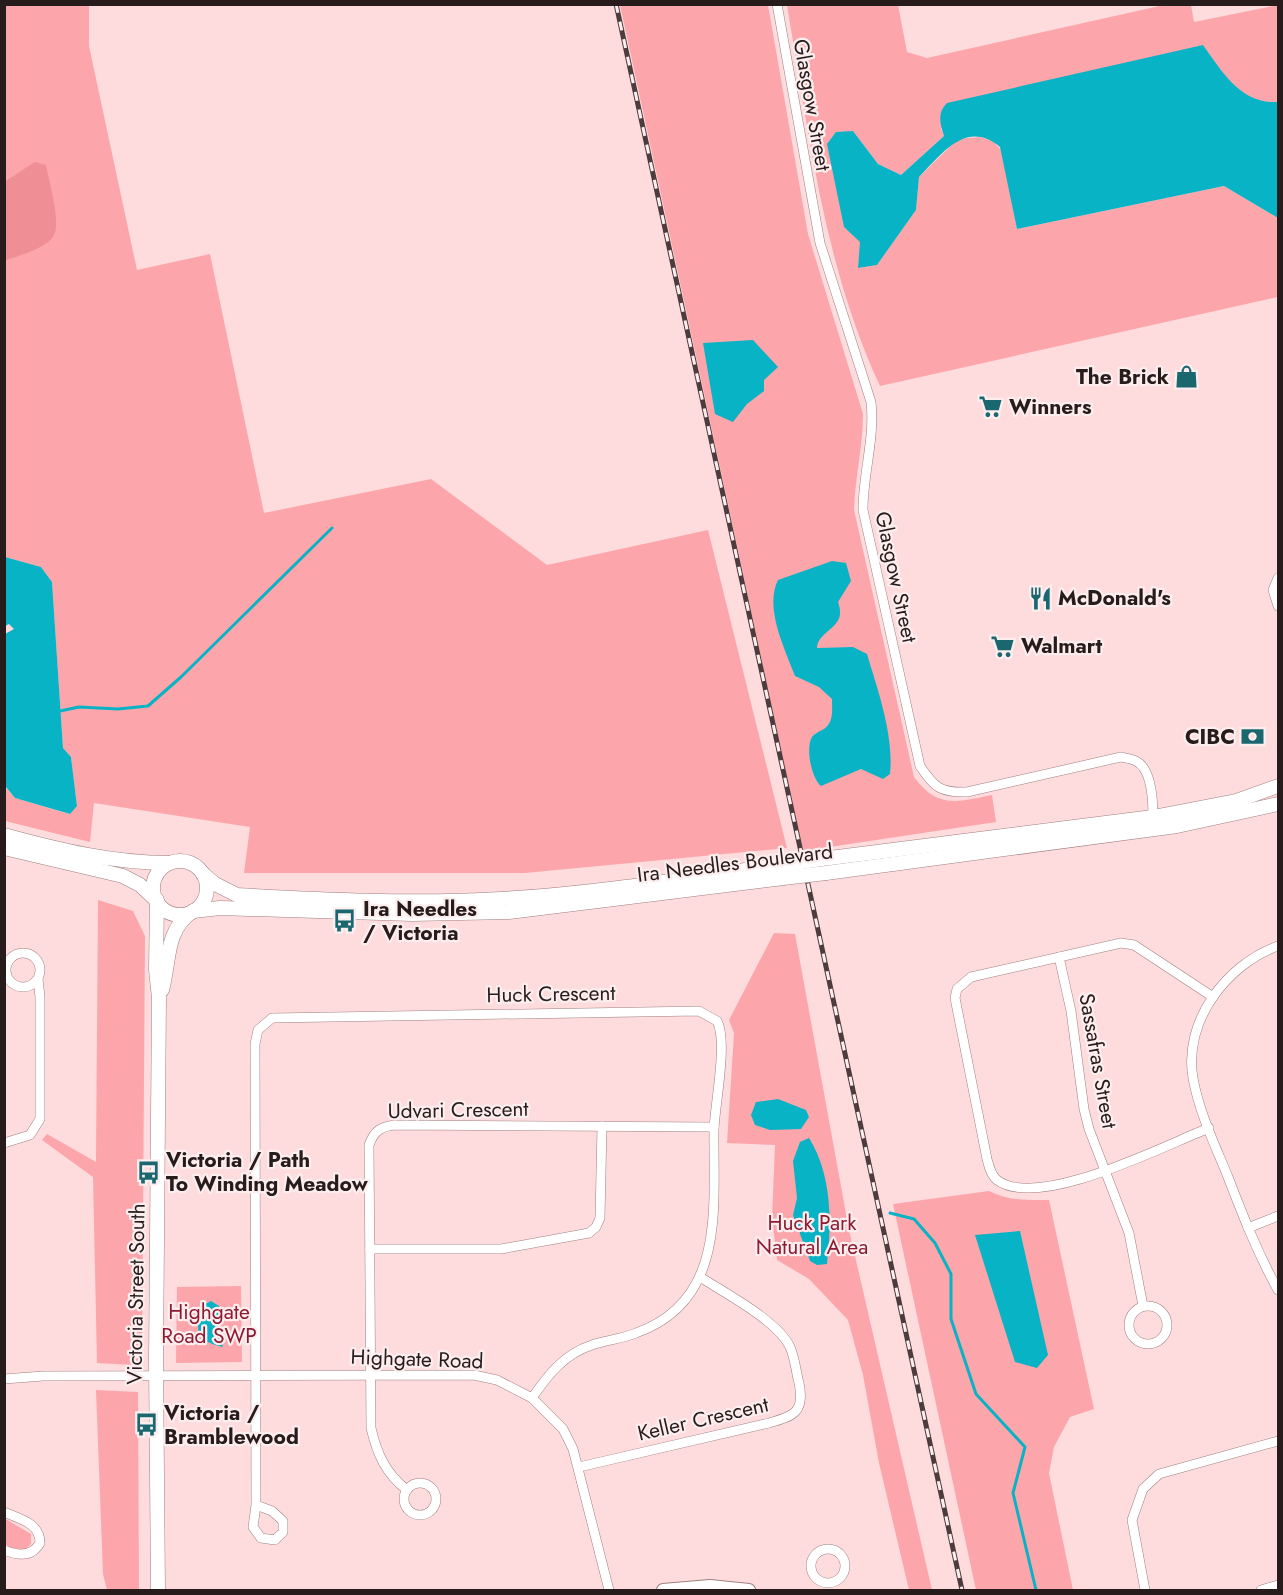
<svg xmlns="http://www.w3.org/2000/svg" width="1283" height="1595" font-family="Jost,sans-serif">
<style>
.green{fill:#fca6ab}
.forest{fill:#f08e95}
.water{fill:#08b3c5}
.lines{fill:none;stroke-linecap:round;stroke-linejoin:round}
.stream{stroke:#08b3c5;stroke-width:3}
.minor-casing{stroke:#a08081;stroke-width:10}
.tertiary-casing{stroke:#a08081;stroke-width:14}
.secondary-casing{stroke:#a08081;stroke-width:15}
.minor{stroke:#fff;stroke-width:9}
.tertiary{stroke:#fff;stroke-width:12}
.secondary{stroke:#fff;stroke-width:14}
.rail-casing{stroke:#4c3c3d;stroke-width:5}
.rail{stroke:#fceeee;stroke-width:3;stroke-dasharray:9;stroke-linecap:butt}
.secondary-bridge-casing{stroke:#a08081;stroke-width:15;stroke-linecap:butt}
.secondary-bridge{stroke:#fff;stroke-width:14}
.labels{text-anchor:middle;stroke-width:4.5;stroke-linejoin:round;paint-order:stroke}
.street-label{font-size:21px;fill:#281b1c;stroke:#fceeee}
.poi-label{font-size:21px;font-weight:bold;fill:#281b1c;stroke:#fceeee;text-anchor:start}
.park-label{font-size:21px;fill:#8d1a31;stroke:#fceeee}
</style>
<rect width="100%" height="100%" fill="#fedbdc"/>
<g class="green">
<path d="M7,4L89,5V46L137,270L210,254L264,513L431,479L547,565L708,530L787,848L525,873H244L250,827L94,803L90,842L5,821L4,786L15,798L69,814L77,806L71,757L63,748L52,582L41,567L5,557V261L44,244L21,171L5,181V6Z"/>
<path d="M620,5H768L808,234L863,414C863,446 855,477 854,510L914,777C938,809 957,802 992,795L996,822L803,851Z"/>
<path d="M787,5H898L907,52L927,58L1164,5H1191L1194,22L1278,5V102C1241,104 1222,73 1203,45L941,128L944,136L901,175L878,164L853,131L844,227L861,242L858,268L877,265L916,210L919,177L958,139L980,137L993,141L1003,152L1017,229L1224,186L1278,218V297L880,386C824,266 809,134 787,5Z"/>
<path d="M98,900L133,911L145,936L142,1357L133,1365L97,1363L93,1177L42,1140L47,1134L96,1162Z"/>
<path d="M774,933L795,934L849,1230L932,1590H909L879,1463L863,1375L848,1320L809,1279L777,1260L772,1218L775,1145L727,1143L734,1033L729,1020Z"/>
<path d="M989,1191C1008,1201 1028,1200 1049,1200L1094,1409L1070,1417L1054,1447L1049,1473L1073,1590H976L893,1204Z"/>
<path d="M241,1286L242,1362L176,1363L177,1287Z"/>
<path d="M96,1390L138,1392L139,1590H107L103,1574Z"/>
<path d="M4,1518L31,1534V1544L26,1549L17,1551L5,1544Z"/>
</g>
<path class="forest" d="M35,162L46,165C49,181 61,222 54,235C47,249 18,255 5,261V181Z"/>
<g class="water">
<path d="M1203,45C1223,73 1241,104 1278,102V218L1224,186L1017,229L1000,147C966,119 942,154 919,177L916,210L877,265L858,268L860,242L844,227L827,144L836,132L853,131L878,164L901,175L944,136C940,123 937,113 947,103Z"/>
<path d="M753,340L778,367L764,380V391L747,404L733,422L715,414L703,343Z"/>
<path d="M5,557L41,567L52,582L63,748L71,757L77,806L70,814L15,798L5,786V634L14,629L9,624L5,626Z"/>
<path d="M832,561L846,563L851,581L838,602C839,605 840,608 840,612C841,628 817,633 817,648L853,647L867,654C878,691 894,735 890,774L883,779L861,769L821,786C812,779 805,749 812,737C814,734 820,731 824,729C834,722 832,710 832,699L819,687L795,676C785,649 764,608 778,580Z"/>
<path d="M778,1099L806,1110L809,1117L801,1129L770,1130L755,1125L751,1115L756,1102Z"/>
<path d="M809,1138C832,1175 832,1223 827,1264L817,1265L810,1261L793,1215L797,1198L793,1161L800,1142Z"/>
<path d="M1020,1231L1048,1355L1037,1368L1015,1362L975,1235Z"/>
<path d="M211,1301L219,1306L218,1333L223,1347C195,1340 198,1335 198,1308Z"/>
</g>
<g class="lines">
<g class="stream">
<path d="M60,711L79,707L118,709L148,706L181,677L332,528"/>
<path d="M890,1213L914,1219L935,1243L951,1274V1319L976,1394L1025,1447L1013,1493L1036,1590"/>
</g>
<defs>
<g id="minor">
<path d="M777,4L820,243L871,402C875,439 863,473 863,510L920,766C934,787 940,793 967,792L1121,757C1126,758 1132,759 1136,761C1152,769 1153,801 1153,817"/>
<path d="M1278,578L1273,590L1278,606"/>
<path d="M1278,946C1227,964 1183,1021 1193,1078C1199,1112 1215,1145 1228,1177C1243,1216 1258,1254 1278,1290"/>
<circle cx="23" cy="970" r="17"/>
<path d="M1059,957L1071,1011L1084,1109L1089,1129L1129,1233L1143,1306"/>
<path d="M1209,1128C1165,1145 1038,1211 997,1180C991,1175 989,1167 987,1159L955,998L957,989L971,977L1121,943L1134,945L1213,997"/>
<path d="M4,1143L30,1135L40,1119V997L38,979"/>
<path d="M1248,1228L1278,1216"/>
<path d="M370,1249H501L589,1233L596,1227L600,1218L602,1126"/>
<circle cx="1148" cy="1325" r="19"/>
<path d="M4,1379L43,1376L474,1375L497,1380L532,1398L563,1429L573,1449L609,1590"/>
<path d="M579,1467L769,1423C794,1416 805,1412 799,1383C796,1372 795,1358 790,1347C778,1321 725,1293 700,1277"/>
<circle cx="420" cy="1499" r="16"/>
<path d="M407,1490C386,1474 377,1454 371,1428L369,1145C374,1131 381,1126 396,1125L714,1127"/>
<path d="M256,1505L272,1511L283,1521V1532L275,1540L261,1538L253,1527L256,1505L255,1044L258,1030L272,1018L699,1011L717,1021C728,1041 715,1104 714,1129C713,1206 727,1301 636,1333C622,1339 606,1340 592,1345C564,1354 548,1375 532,1398"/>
<path d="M4,1512C20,1519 40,1523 40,1543C32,1557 18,1556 4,1550"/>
<circle cx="828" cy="1566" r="17"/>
<path d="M1145,1590L1132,1520L1143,1489L1159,1474L1278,1441"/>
<path d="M1261,1590L1278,1585"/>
</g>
<path id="tertiary" d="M663,1590L710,1586L749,1590"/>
<g id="secondary">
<path d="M4,835C59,850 113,863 169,863"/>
<path d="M4,848L123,876L140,885L156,900"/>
<path d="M822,859L1153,817L1236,801L1278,786"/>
<circle cx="180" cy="888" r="27"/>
<path d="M826,873L1177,826L1278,804"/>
<path d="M203,874L215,884L237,895C325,900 413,904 501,899C594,894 688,878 781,865"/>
<path d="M157,900L156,970L159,998L156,1360L158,1590"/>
<path d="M193,911L220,908L412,914L509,912L783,878"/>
<path d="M162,990C170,961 165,933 190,913"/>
</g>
</defs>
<use href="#minor" class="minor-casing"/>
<use href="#tertiary" class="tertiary-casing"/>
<use href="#secondary" class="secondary-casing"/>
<use href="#minor" class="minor"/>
<use href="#tertiary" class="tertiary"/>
<use href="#secondary" class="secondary"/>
<defs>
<path id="rail" d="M616,4L962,1590"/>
</defs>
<use href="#rail" class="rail-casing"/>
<use href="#rail" class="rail"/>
<defs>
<g id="secondary-bridge">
<path d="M781,865L822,859"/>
<path d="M783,878L826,873"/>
</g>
</defs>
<use href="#secondary-bridge" class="secondary-bridge-casing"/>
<use href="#secondary-bridge" class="secondary-bridge"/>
</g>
<defs>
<symbol id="shop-bare" viewBox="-9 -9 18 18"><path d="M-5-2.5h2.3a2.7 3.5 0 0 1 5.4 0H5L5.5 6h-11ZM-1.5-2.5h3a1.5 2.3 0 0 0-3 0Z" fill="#1b6770" stroke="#fceeee" stroke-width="2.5" paint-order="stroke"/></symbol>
<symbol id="supermarket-bare" viewBox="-9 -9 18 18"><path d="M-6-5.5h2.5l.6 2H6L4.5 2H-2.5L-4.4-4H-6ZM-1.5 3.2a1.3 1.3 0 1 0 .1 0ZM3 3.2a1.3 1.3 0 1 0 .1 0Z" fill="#1b6770" stroke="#fceeee" stroke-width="2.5" paint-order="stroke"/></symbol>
<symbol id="restaurant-bare" viewBox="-9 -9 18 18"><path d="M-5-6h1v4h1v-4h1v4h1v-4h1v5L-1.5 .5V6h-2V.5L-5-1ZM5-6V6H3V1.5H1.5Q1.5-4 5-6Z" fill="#1b6770" stroke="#fceeee" stroke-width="2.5" paint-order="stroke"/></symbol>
<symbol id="bank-bare" viewBox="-9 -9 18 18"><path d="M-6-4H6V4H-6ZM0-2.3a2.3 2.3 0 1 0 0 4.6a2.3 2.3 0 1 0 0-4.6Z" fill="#1b6770" stroke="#fceeee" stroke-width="2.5" paint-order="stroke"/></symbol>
<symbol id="bus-bare" viewBox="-9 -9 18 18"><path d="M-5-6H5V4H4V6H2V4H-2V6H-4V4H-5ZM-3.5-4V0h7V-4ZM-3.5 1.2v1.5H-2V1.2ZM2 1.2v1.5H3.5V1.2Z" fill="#1b6770" stroke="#fceeee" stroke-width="2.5" paint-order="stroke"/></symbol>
</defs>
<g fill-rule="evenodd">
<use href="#shop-bare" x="1170" y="360" width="33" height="33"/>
<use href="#supermarket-bare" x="974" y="390" width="33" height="33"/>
<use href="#restaurant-bare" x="1024" y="582" width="33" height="33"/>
<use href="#supermarket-bare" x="986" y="630" width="33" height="33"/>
<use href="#bank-bare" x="1236" y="720" width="33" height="33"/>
<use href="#bus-bare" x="328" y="904" width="33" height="33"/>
<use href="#bus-bare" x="132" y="1156" width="33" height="33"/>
<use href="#bus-bare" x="130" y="1408" width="33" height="33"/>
</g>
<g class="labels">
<g class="street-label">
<text transform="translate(812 105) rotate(80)" y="7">Glasgow Street</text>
<text transform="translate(896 577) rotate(78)" y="7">Glasgow Street</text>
<text transform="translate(735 863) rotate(-7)" y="7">Ira Needles Boulevard</text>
<text transform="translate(551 994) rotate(-1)" y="7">Huck Crescent</text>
<text transform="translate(1098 1061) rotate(80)" y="7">Sassafras Street</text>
<text transform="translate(458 1110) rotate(-1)" y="7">Udvari Crescent</text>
<text transform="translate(136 1294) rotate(-89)" y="7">Victoria Street South</text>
<text transform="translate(417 1359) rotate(2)" y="7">Highgate Road</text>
<text transform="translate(703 1419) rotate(-13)" y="7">Keller Crescent</text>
</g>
<g class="poi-label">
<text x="1169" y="384" text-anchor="end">The Brick</text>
<text x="1009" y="414">Winners</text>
<text x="1058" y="605">McDonald's</text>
<text x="1021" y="653">Walmart</text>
<text x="1235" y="744" text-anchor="end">CIBC</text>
<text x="363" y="916">Ira Needles<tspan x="363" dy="24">/ Victoria</tspan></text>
<text x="166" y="1167">Victoria / Path<tspan x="166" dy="24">To Winding Meadow</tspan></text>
<text x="164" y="1420">Victoria /<tspan x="164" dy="24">Bramblewood</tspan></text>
</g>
<g class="park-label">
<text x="812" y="1230">Huck Park<tspan x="812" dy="24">Natural Area</tspan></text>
<text x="209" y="1319">Highgate<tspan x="209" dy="24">Road SWP</tspan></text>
</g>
</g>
<rect width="1283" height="1595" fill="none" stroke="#281b1c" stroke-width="12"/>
</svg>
